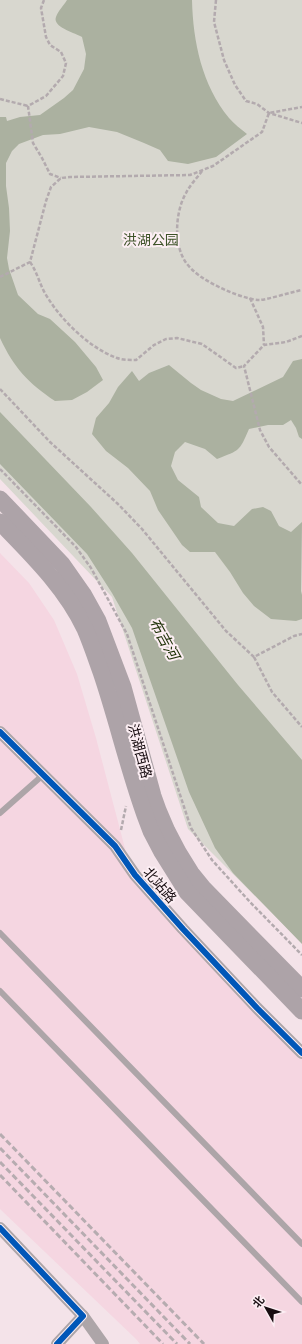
<svg xmlns="http://www.w3.org/2000/svg" width="302" height="1344" font-family="Lato,'Noto Sans SC',sans-serif">
<style>
.built{fill:#f5d6e1}
.green{fill:#d8d7cf}
.water{fill:#abb1a0}
.lines{fill:none;stroke-linecap:round;stroke-linejoin:round}
.path{stroke:#b3aaae;stroke-width:2.5;stroke-dasharray:4 2;stroke-linecap:butt}
.lane{stroke:#ada5a8;stroke-width:6}
.street{stroke:#ada5a8;stroke-width:12}
.secondary{stroke:#ada3a8;stroke-width:17}
.rail{stroke:#b6acb0;stroke-width:3;stroke-dasharray:6 3;stroke-linecap:butt}
.cycleway-casing{stroke:#fceef3;stroke-width:8}
.cycleway{stroke:#0057b8;stroke-width:6}
.labels{text-anchor:middle;stroke-width:4;stroke-linejoin:round;paint-order:stroke}
.park-label{font-size:14px;fill:#3d5228;stroke:#fceef3}
.street-label{font-size:14px;fill:#180d11;stroke:#fceef3}
.water-label{font-size:15px;font-style:italic;fill:#1d3106;stroke:#fceef3}
</style>
<rect width="100%" height="100%" fill="#f4e3e9"/>
<path class="built" d="M0,553L29,583L54,620L77,674L96,738L133,879L302,1056V1344H140L136,1339L0,1209Z"/>
<path class="green" d="M0,0H302V943L188,829L112,597L0,479Z"/>
<g class="water">
<path d="M67,0H192C193,42 202,85 229,118C234,124 241,129 247,134L216,157L188,164L168,161L160,150L144,143L117,132L89,127L60,134L43,135L19,144L12,151L6,163V186L9,208L10,231L7,258L9,269L18,295L38,314L50,319L75,342L96,367L103,380L87,392L72,400L55,401C28,383 14,368 0,338V117H6L7,121L20,117L40,115L64,98L73,90L84,69L86,54L82,37C75,33 52,27 56,17C58,11 64,5 67,0Z"/>
<path d="M302,359V439L299,437L296,428L291,420L283,425H268L249,429C239,452 240,450 217,459L205,449L185,442L175,452L171,466L178,480L199,497L201,507L218,523L234,526L252,509L263,507L271,511L279,526L291,532L302,522L301,591L302,595V619L296,621L271,619L254,606L243,593L230,572L215,552H190L182,545L158,510L150,491L128,468L106,451L92,434L96,418L109,403L118,387L132,371L139,381L149,373L169,365L191,383L201,390L221,399L233,401L283,377L293,361Z"/>
<path d="M0,412L91,507L132,553L238,685L302,760V944L233,873L215,848L189,792L132,628L112,593L87,554L0,464Z"/>
</g>
<g class="lines">
<g class="path">
<path d="M44,0L41,8L46,37L50,45L61,52L66,63L63,76L46,96L28,106L33,143L42,158L50,174L61,178"/>
<path d="M216,0L214,22L224,60L235,85L246,101L257,104L269,113L302,123"/>
<path d="M0,99L28,106"/>
<path d="M202,171C197,178 190,185 186,193C175,212 173,246 187,264C196,275 207,281 219,287C229,292 249,300 260,300C270,299 291,292 302,290"/>
<path d="M30,262C38,273 40,287 48,298C62,321 91,349 117,358C123,360 130,360 136,360L154,345L166,339L177,338L202,344L236,368L244,366"/>
<path d="M0,277L30,262L46,201L51,187L61,178L70,177L190,175L213,166L262,132L269,113L302,107"/>
<path d="M250,298L263,327L264,345"/>
<path d="M302,336L286,342L264,345L244,366L260,430L269,447L302,485"/>
<path d="M0,389L50,442L118,504L142,529L226,631L254,657L294,636L302,634"/>
<path d="M0,469L76,547L91,568L127,634L191,828L212,860L250,902L302,955"/>
<path d="M254,657L272,692L302,727"/>
<path d="M121,830L126,806"/>
</g>
<g class="lane">
<path d="M0,813L43,775"/>
<path d="M0,933L302,1244"/>
<path d="M0,991L302,1302"/>
</g>
<g class="street">
<path d="M0,732L115,846L135,875L183,929L257,1008L302,1053"/>
<path d="M0,1228L83,1316L57,1344"/>
<path d="M83,1316L103,1344"/>
</g>
<g class="secondary">
<path d="M0,499L62,564L83,594L98,621L123,687L153,796L158,810L167,831L178,852L191,873L204,889L302,989"/>
<path d="M0,522C31,554 66,588 85,629C91,643 96,658 101,672C117,719 128,768 145,815L151,831L162,852L187,892L302,1011"/>
</g>
<g class="rail">
<path d="M0,1134L204,1344"/>
<path d="M0,1148L190,1344"/>
<path d="M0,1162L177,1344"/>
<path d="M0,1175L163,1344"/>
</g>
<defs>
<g id="cycleway">
<path d="M0,732L115,846L135,875L183,929L257,1008L302,1053"/>
<path d="M0,1228L83,1316L57,1344"/>
</g>
</defs>
<use href="#cycleway" class="cycleway-casing"/>
<use href="#cycleway" class="cycleway"/>
</g>
<g class="labels">
<g class="park-label">
<text x="151" y="245">洪湖公园</text>
</g>
<g class="street-label">
<text transform="translate(140 751) rotate(75)" y="5">洪湖西路</text>
<text transform="translate(160 885) rotate(49)" y="5">北站路</text>
</g>
<g class="water-label">
<text transform="translate(164 639) rotate(61)" y="5">布吉河</text>
</g>
</g>
<g transform="translate(266 1308) rotate(309)" stroke="#fceef3" stroke-width="3" paint-order="stroke">
<path d="M0-3L7 15L0 10L-7 15Z" fill="#180d11"/>
<text y="-6" font-size="11" font-weight="bold" text-anchor="middle" fill="#180d11">北</text>
</g>
</svg>
